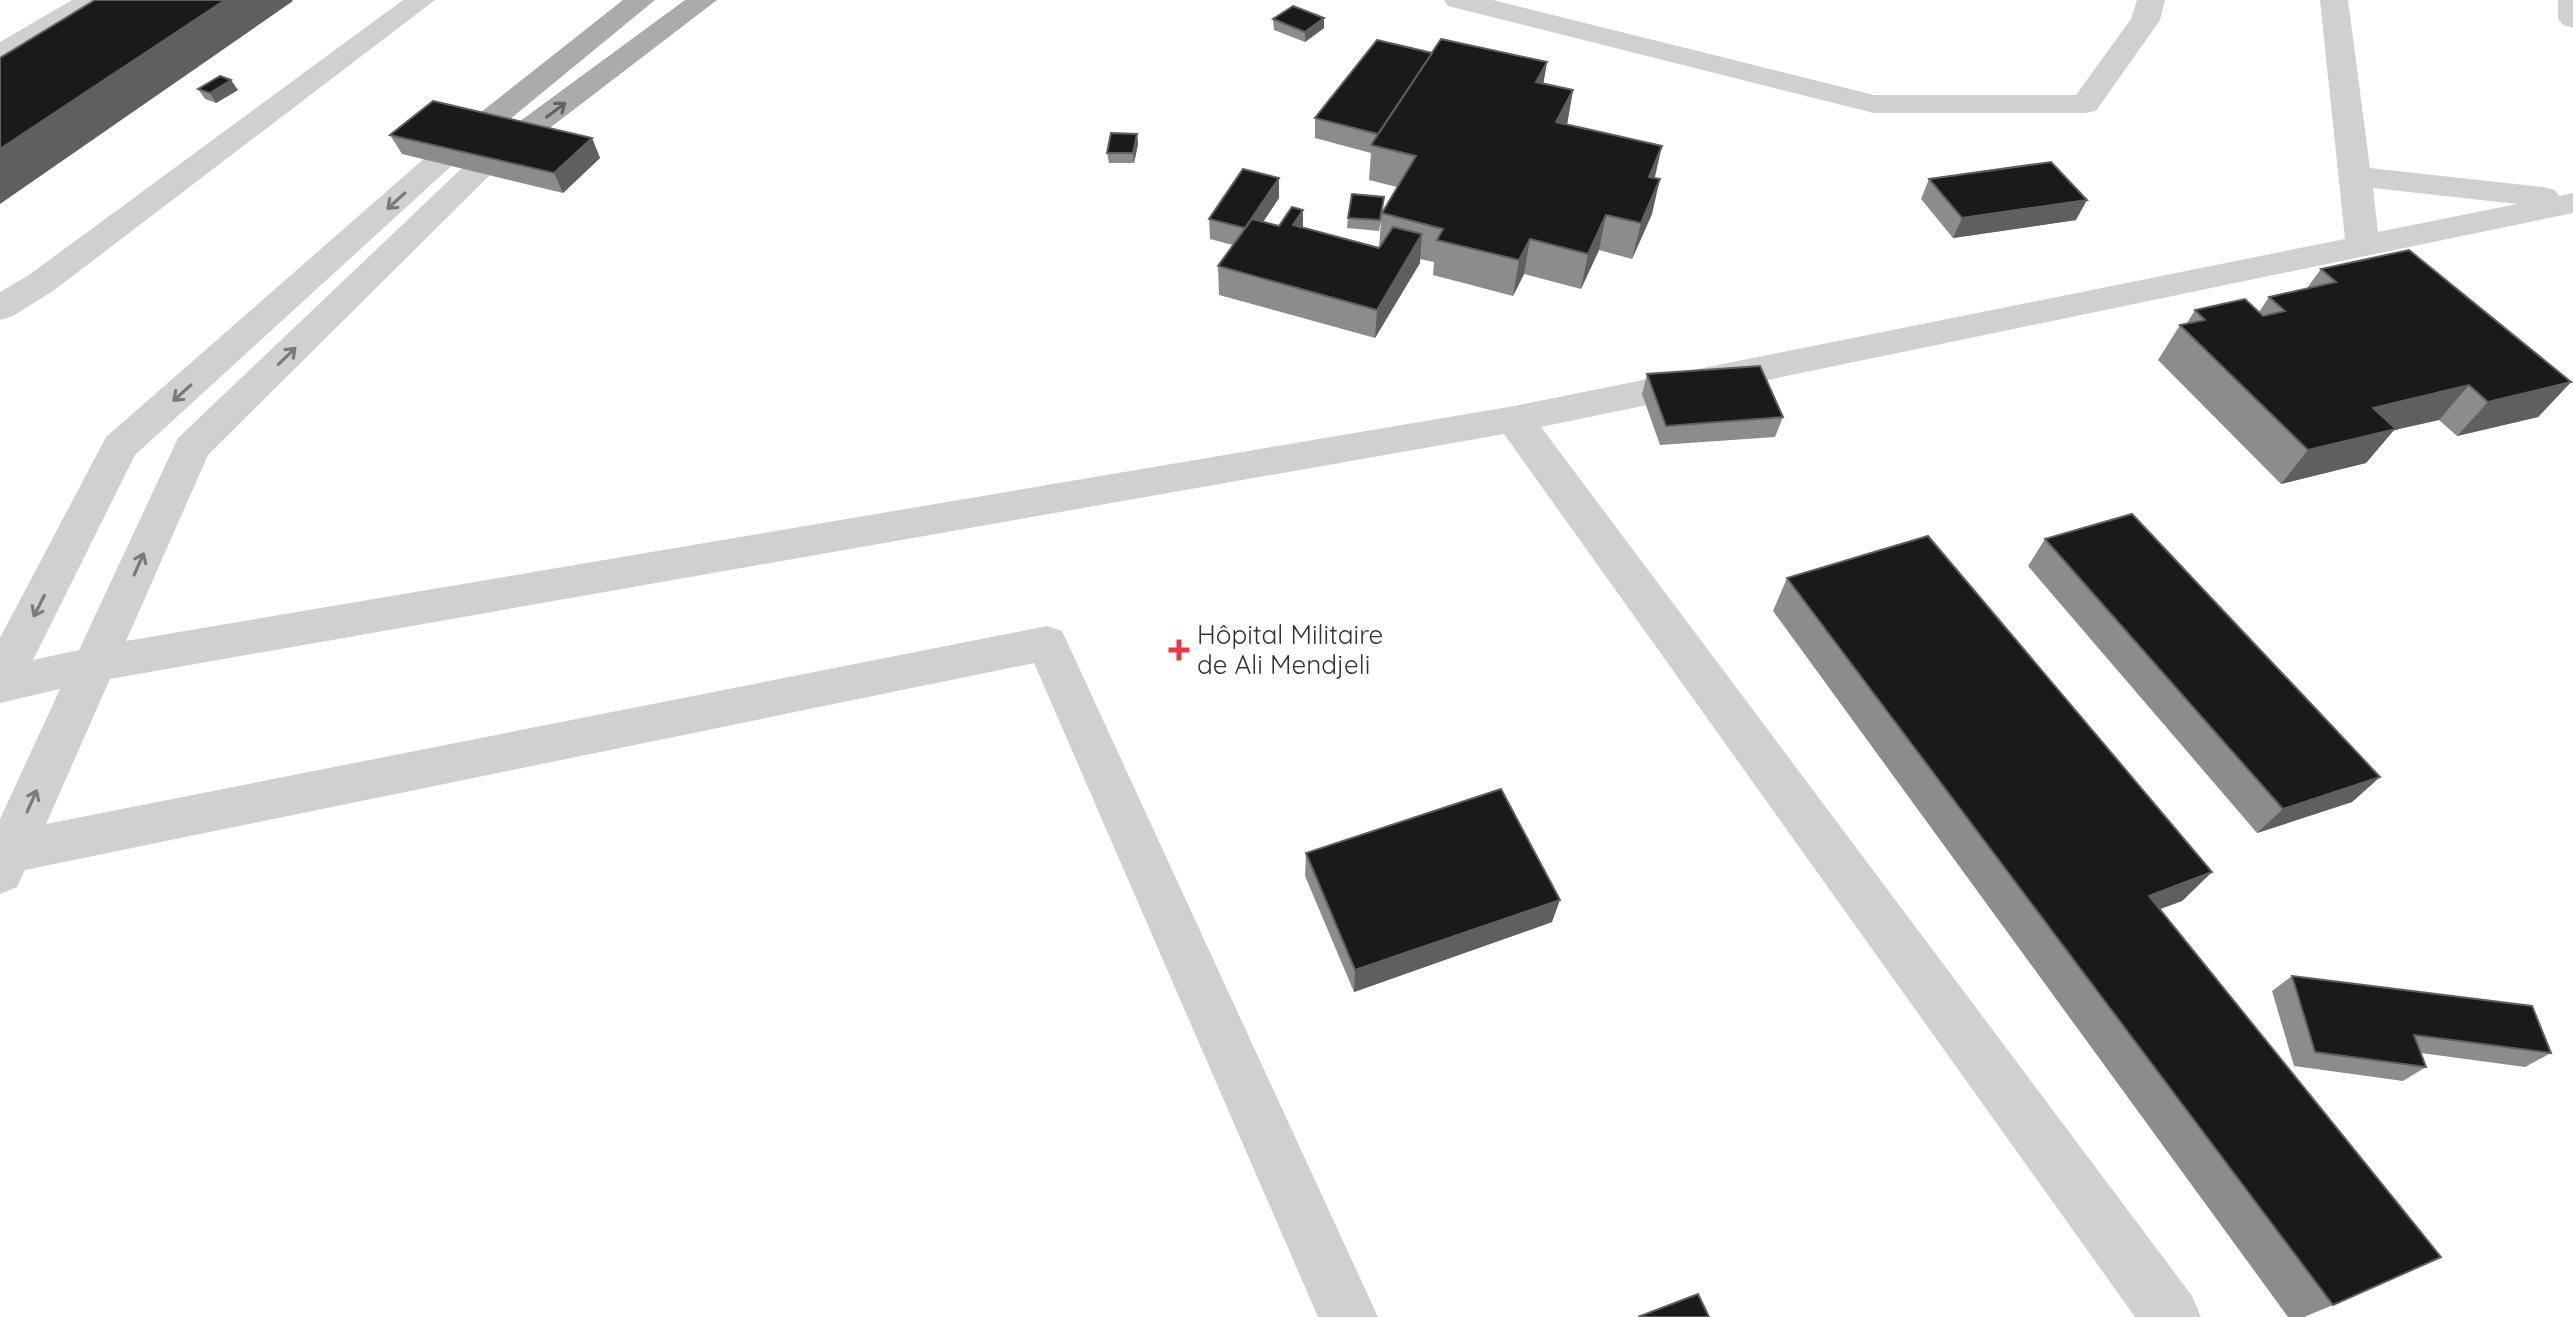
<svg xmlns="http://www.w3.org/2000/svg" width="2573" height="1317" font-family="Quicksand,sans-serif">
<style>
.lines{fill:none;stroke-linecap:round;stroke-linejoin:round}
.minor{fill:#d0d0d0;fill-rule:evenodd}
.major{fill:#ababab;fill-rule:evenodd}
.wall{fill:#8c8c8c}
.shaded-wall{fill:#5f5f5f}
.building{fill:#1a1a1a;stroke:#5f5f5f;stroke-width:2}
.oneway{stroke:#636363}
.oneway2{stroke:#7a7a7a}
.poi-dot{fill:#e63946;stroke:#fff;stroke-width:3}
.labels{text-anchor:middle;stroke-width:8;stroke-linejoin:round;paint-order:stroke}
.poi-label{font-size:26px;fill:#333;stroke:#fff;text-anchor:start}
</style>
<rect width="100%" height="100%" fill="#fff"/>
<g class="lines">
<g class="minor">
<path d="M72,0H106L102,6L11,61L0,64V42Z"/>
<path d="M403,0H435L53,291L13,316L0,320V292L29,275Z"/>
<path d="M1444,0H1493L1874,95H2076L2131,19L2137,0H2165L2160,20L2096,111L2085,113H1874L1448,6Z"/>
<path d="M2320,0H2348L2370,168L2543,187L2555,190L2559,196L2573,193V213L1541,427L2192,1296L2201,1317H2135L1504,434L110,679L46,824L1047,626L1062,631L1378,1317H1318L1034,663L25,870L17,887L0,894V819L60,689L0,703V638L106,437L443,142L454,139L465,142L470,149L135,455L33,660L79,650L178,438L482,149L493,146L504,149L509,156L208,455L126,641L1514,406L2345,239ZM2373,188L2517,204L2378,232Z"/>
<path d="M2558,0H2573V28L2563,25L2558,19Z"/>
</g>
<g class="major">
<path d="M623,0H655L465,156L454,159L443,156L438,149L443,142Z"/>
<path d="M685,0H717L504,163L493,166L482,163L477,156L482,149Z"/>
</g>
</g>
<g class="wall">
<path d="M1324,18V28L1305,42L1274,30L1273,19Z"/>
<path d="M1431,53L1547,62L1543,84L1573,90L1567,124L1655,178L1652,214L1632,259L1599,250L1581,289L1524,274L1513,296L1433,275L1434,262L1420,259V263L1375,338L1219,295L1218,266L1233,245L1210,239L1209,219L1279,178V198L1263,222L1279,226L1303,228L1379,248L1381,221L1379,231L1347,228L1348,218L1383,211L1397,187L1369,180L1371,153L1315,138V118Z"/>
<path d="M198,89L238,90L216,103L205,99Z"/>
<path d="M1137,134L1138,144L1134,163H1109L1107,153Z"/>
<path d="M390,135L592,138L600,158L563,193L402,154Z"/>
<path d="M1929,179L2076,220L1953,238L1921,199Z"/>
<path d="M2321,269L2571,382L2538,417L2457,436L2439,420L2394,430L2366,463L2281,484L2158,360L2180,325L2187,323L2195,310L2259,312L2269,297L2307,288Z"/>
<path d="M1647,374L1783,417L1775,437L1660,445L1642,394Z"/>
<path d="M2045,539L2380,777L2352,802L2257,833L2028,566Z"/>
<path d="M1787,578L2212,872L2182,901L2159,909L2333,1305L2304,1317H2288L1773,611Z"/>
<path d="M1306,853L1552,922L1354,992L1305,876Z"/>
<path d="M2292,976L2551,1053L2525,1067L2421,1053L2426,1067L2403,1081L2294,1066L2272,991Z"/>
</g>
<g class="shaded-wall">
<path d="M225,0H292L293,1L0,204V149Z"/>
<path d="M1324,18V28L1305,42V32Z"/>
<path d="M1547,62L1541,97L1536,82Z"/>
<path d="M231,80L238,90L216,103L210,93Z"/>
<path d="M1573,90L1567,125L1556,122Z"/>
<path d="M1137,134L1138,144L1134,163L1133,153Z"/>
<path d="M592,138L600,158L563,193L554,173Z"/>
<path d="M1662,146L1654,181L1649,177Z"/>
<path d="M1279,178V198L1246,248V228Z"/>
<path d="M1660,179L1652,214L1632,259L1641,223Z"/>
<path d="M2087,200L2076,220L1953,238L1962,218Z"/>
<path d="M1303,210V238L1293,225Z"/>
<path d="M1606,215L1599,250L1581,289L1588,254Z"/>
<path d="M1422,234L1420,263L1375,338L1377,310Z"/>
<path d="M1530,239L1524,274L1513,296L1519,260Z"/>
<path d="M2571,382L2538,417L2457,436L2488,402Z"/>
<path d="M2469,385L2439,420L2394,430L2366,463L2281,484L2308,450L2373,408Z"/>
<path d="M2380,777L2352,802L2257,833L2283,809Z"/>
<path d="M2212,872L2182,901L2120,924L2149,896Z"/>
<path d="M1560,900L1552,922L1354,992L1355,970Z"/>
</g>
<g class="building">
<path d="M95,0H225L0,149V58Z"/>
<path d="M1293,6L1324,18L1305,32L1273,19Z"/>
<path d="M1441,39L1547,62L1536,82L1573,90L1556,122L1662,146L1649,177L1660,179L1641,223L1606,215L1588,254L1530,239L1519,260L1437,240L1443,229L1382,213L1416,156L1371,145Z"/>
<path d="M1377,40L1432,53L1378,134L1315,118Z"/>
<path d="M220,76L231,80L210,93L198,89Z"/>
<path d="M433,101L592,138L554,173L390,135Z"/>
<path d="M1111,133L1137,134L1133,153H1107Z"/>
<path d="M2051,162L2087,200L1962,218L1929,179Z"/>
<path d="M1243,169L1279,178L1245,228L1209,219Z"/>
<path d="M1352,194L1384,197L1380,220L1348,218Z"/>
<path d="M1292,207L1303,210L1293,225L1379,248L1393,227L1422,234L1377,310L1218,266L1252,219L1279,226Z"/>
<path d="M2409,250L2571,382L2488,402L2469,385L2373,408L2396,429L2308,450L2180,325L2205,320L2195,310L2245,299L2263,316L2285,311L2269,297L2336,282L2321,269Z"/>
<path d="M1760,366L1783,417L1666,426L1647,374Z"/>
<path d="M2132,514L2380,777L2283,809L2045,539Z"/>
<path d="M1928,536L2212,872L2149,896L2441,1257L2333,1305L1787,578Z"/>
<path d="M1501,789L1560,900L1355,970L1306,853Z"/>
<path d="M2292,976L2532,1006L2551,1053L2414,1035L2426,1067L2315,1052Z"/>
<path d="M1698,1294L1709,1317H1638Z"/>
</g>
<defs><path id="oneway-shaft" d="M-6 0H5M1.5-3L5.5 0L1.5 3" fill="none" stroke-width="1.6" stroke-linecap="round" stroke-linejoin="round" transform="scale(2)"/></defs>
<use class="oneway" href="#oneway-shaft" transform="translate(556 110) rotate(-37)"/>
<g class="oneway2">
<use href="#oneway-shaft" transform="translate(396 201) rotate(138)"/>
<use href="#oneway-shaft" transform="translate(287 356) rotate(-44)"/>
<use href="#oneway-shaft" transform="translate(182 393) rotate(138)"/>
<use href="#oneway-shaft" transform="translate(139 564) rotate(-66)"/>
<use href="#oneway-shaft" transform="translate(39 606) rotate(117)"/>
<use href="#oneway-shaft" transform="translate(32 801) rotate(-66)"/>
</g>
<path class="poi-dot" d="M1175 638h8v8h8v8h-8v8h-8v-8h-8v-8h8z"/>
<g class="labels">
<g class="poi-label">
<text x="1197" y="644">Hôpital Militaire<tspan x="1197" dy="30">de Ali Mendjeli</tspan></text>
</g>
</g>
</svg>
